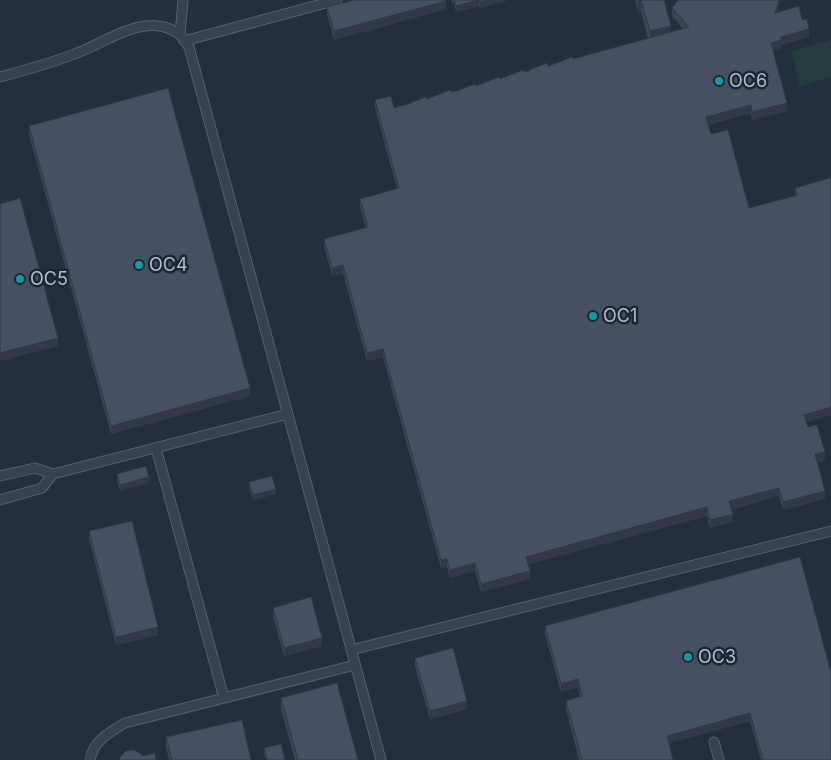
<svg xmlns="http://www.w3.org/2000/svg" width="831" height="760" font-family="Inter,sans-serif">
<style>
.green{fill:#263c3f}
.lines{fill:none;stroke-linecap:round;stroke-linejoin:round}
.service-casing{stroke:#565f6c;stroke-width:11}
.service{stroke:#38414e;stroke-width:9}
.wall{fill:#3b4654}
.shaded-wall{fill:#303945}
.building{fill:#455162;stroke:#303945}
.culture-dot{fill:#0f9aa8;stroke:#1d2633;stroke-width:2}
.labels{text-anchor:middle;stroke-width:5;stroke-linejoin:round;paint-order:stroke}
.poi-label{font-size:18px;fill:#b4bcc9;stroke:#1d2633;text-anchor:start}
</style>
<rect width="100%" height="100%" fill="#242f3e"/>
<path class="green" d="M831,40V77L800,86L791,51Z"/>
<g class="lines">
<defs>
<g id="service">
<path d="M180,35L183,0"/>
<path d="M184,41L337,0"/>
<path d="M0,77C26,70 52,63 77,53C105,43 143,13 174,31C176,32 178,33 180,35C184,38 186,44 189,47L381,760"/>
<path d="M156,448L224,698"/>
<path d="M0,476L35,468L53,474"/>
<path d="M0,500L42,488L53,474L288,414"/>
<path d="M351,650L831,531"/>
<path d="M714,742L719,760"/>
<path d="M90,760C93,741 110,732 125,723L355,665"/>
</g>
</defs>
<use href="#service" class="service-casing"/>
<use href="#service" class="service"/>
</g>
<g class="wall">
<path d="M452,0H508L480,8L479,6L456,12L454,2L452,3Z"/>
<path d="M635,0H664L671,32L683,29L672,16V8L778,12L802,20L809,37L781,45V48L773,50L787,111L752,120L751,113L708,125L711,134L749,208L795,196V188L830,178L831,415L806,422L808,427L825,460L817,462L825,499L783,510L779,496L732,509L733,522L710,528L707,516L528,564L530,579L481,592L475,571L450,578L447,567L441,568L383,357L367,361L343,273L332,276L324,247V239L366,228L360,207V199L397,189L375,108V100L394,108L648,39L641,12H638Z"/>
<path d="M327,7L446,9L334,40L327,15Z"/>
<path d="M29,126L250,396L111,434L29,134Z"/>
<path d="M117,474L149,483L120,491L117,480Z"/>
<path d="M249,482L276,494L253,500L249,487Z"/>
<path d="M89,531L158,635L116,645L89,539Z"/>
<path d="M800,557L831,760H761L750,721L669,743L673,760H579L566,709V701L580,697L578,687L561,692L545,634V626Z"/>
<path d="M273,608L322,646L284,656L273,616Z"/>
<path d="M415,658L467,709L430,719L415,666Z"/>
<path d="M281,698L358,760H295L281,709Z"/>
<path d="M166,737L251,760H169L166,747Z"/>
<path d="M264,748L285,760H266L264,754Z"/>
</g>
<g class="shaded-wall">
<path d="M479,0V6L456,12V6Z"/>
<path d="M488,0H508L480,8V2Z"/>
<rect x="638" y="0" width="3" height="12"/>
<path d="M779,0H781L775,21V13Z"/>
<path d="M446,1V9L334,40V31Z"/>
<path d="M671,26V41L650,46V31Z"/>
<path d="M809,29V37L781,45V48L771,51V43L781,37Z"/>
<path d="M787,103V111L752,120V112Z"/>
<path d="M751,105V113L706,125V117Z"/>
<path d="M343,265V273L332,276V268Z"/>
<path d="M58,338V346L0,361V353Z"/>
<path d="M383,349V357L367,361V353Z"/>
<path d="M250,388V396L111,434V426Z"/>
<path d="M831,407V415L804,423V415Z"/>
<path d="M825,452V460L815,462V454Z"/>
<path d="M149,477V483L120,491V485Z"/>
<path d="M779,488V496L729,509V501Z"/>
<path d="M276,489V494L253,500V495Z"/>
<path d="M825,491V499L783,510V502Z"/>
<path d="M707,507V516L526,565V557Z"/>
<path d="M733,514V522L710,528V520Z"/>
<path d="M447,559V567L441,568V560Z"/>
<path d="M475,563V571L450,578V570Z"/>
<path d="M530,571V579L481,592V584Z"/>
<path d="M158,627V635L116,645V637Z"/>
<path d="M322,638V646L284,656V648Z"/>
<path d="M578,679V687L561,692V684Z"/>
<path d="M467,701V709L430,719V711Z"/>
<path d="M750,713V721L667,744V736Z"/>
</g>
<g class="building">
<path d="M354,0H445L446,1L334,31L327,7Z"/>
<path d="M454,0H488L480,2L479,0L456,6Z"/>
<path d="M641,0H664L671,26L650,31Z"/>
<path d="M678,0H779L775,13L799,6L802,20L807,19L809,29L781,37V40L771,43L787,103L752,112L751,105L706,117L711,134L728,130L749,208L798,195L795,188L830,178L831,182V407L804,415L808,427L817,425L825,452L815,454L825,491L783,502L779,488L729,501L733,514L710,520L707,507L526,557L530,571L481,584L475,563L450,570L447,559L441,560L383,349L367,353L343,265L332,268L324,239L368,227L360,199L399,188L375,100L391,96L394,108L408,104L426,97L427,99L450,90L451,92L456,91L475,84L476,86L499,77L500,79L523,70L524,72L529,71V70L547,63L548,66L554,64L572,57L573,59L689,27L672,8Z"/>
<path d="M168,88L250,388L111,426L29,126Z"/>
<path d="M20,198L58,338L0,353V204Z"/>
<path d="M146,466L149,477L120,485L117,474Z"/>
<path d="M272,476L276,489L253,495L249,482Z"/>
<path d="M132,521L158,627L116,637L89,531Z"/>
<path d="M800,557L831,672V760H763L750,713L667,736L673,760H582L566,701L582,696L578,679L561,684L545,626Z"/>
<path d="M311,597L322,638L284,648L273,608Z"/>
<path d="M453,648L467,701L430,711L415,658Z"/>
<path d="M337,683L358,760H298L281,698Z"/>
<path d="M242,720L251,760H172L166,737Z"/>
<path d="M281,744L285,760H267L264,748Z"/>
<path d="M134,750L144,756L155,753L156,760H119L121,756L126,751Z"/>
</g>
<g class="culture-dot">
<circle cx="719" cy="81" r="5"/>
<circle cx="139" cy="265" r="5"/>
<circle cx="20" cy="279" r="5"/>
<circle cx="593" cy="316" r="5"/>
<circle cx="688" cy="657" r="5"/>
</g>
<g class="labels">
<g class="poi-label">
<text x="729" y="87">OC6</text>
<text x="149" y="271">OC4</text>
<text x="30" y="285">OC5</text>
<text x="603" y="322">OC1</text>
<text x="698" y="663">OC3</text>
</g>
</g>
</svg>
